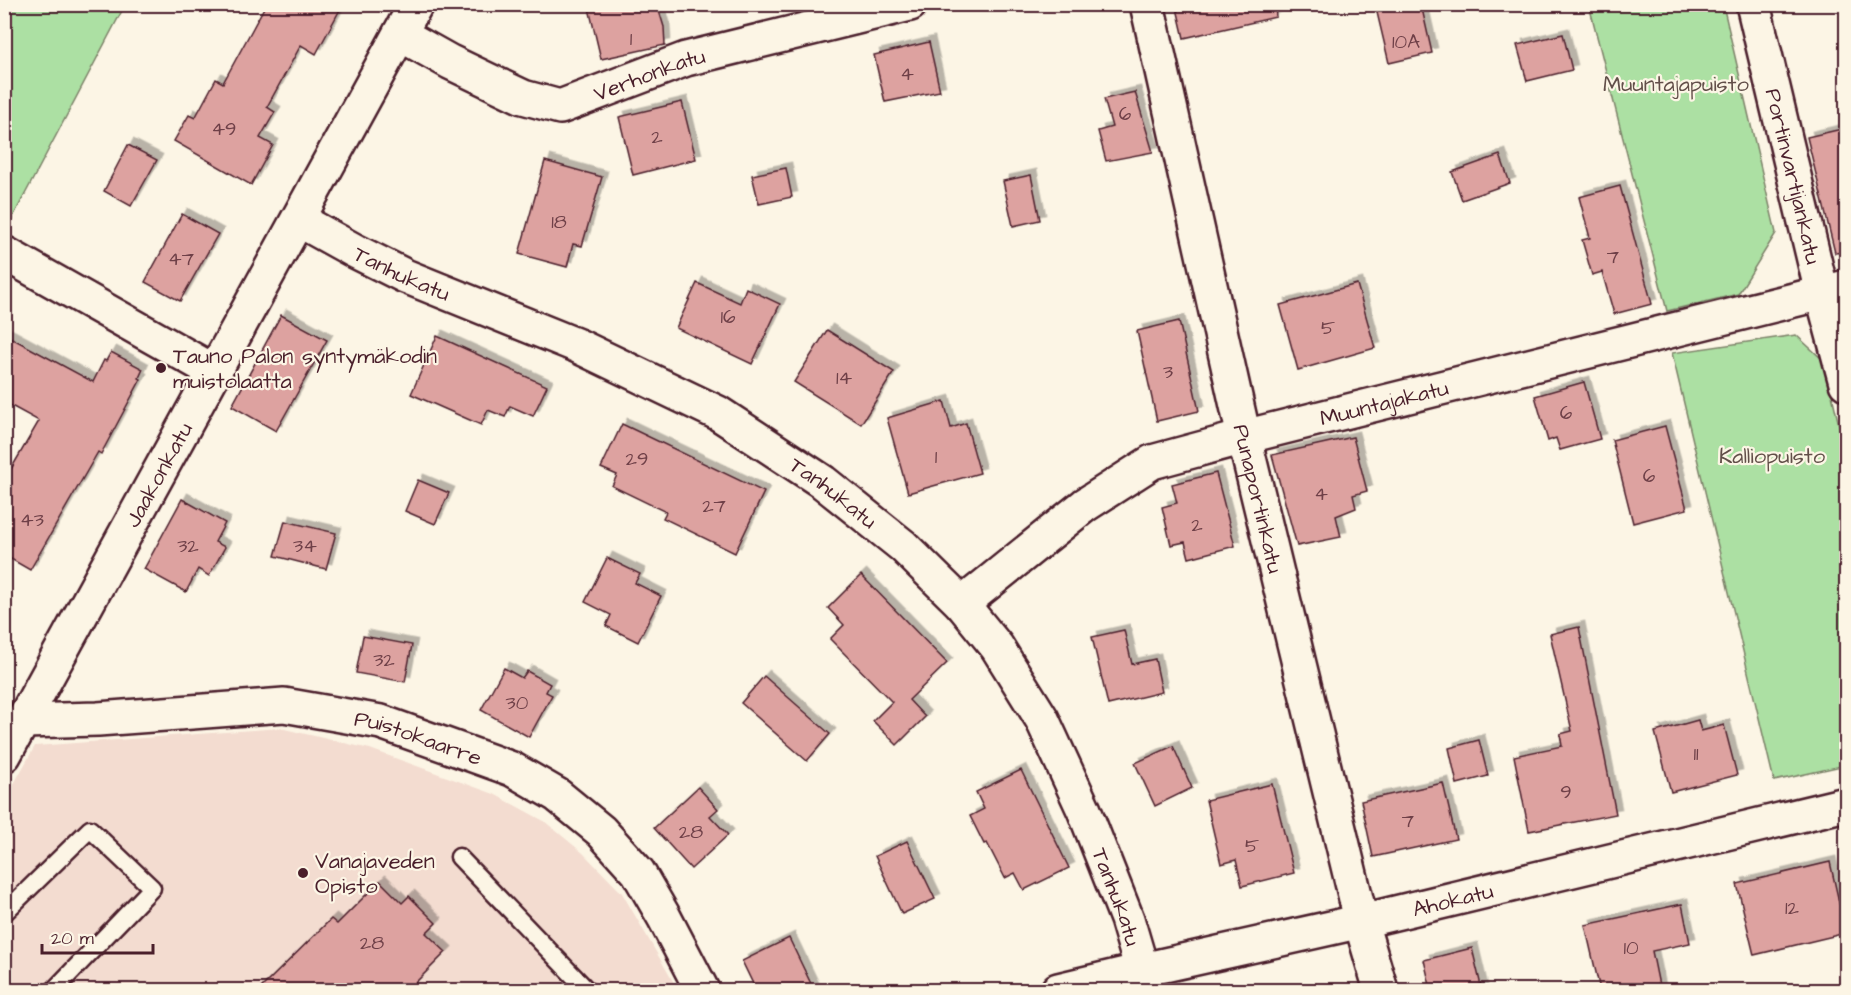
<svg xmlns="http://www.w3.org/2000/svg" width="1851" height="995" font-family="'Architects Daughter',sans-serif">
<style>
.built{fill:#f3dcd0}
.green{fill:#ace0a3;stroke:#7b8067;stroke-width:1.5}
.building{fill:#dda2a0;stroke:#4a1f2b;stroke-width:1.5;filter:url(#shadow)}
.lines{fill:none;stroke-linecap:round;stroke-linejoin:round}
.lane-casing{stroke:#4a1f2b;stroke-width:21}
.street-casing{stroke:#4a1f2b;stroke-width:38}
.secondary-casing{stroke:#4a1f2b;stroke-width:38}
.lane{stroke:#fcf5e5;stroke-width:16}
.street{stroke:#fcf5e5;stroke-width:33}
.secondary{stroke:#fcf5e5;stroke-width:33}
.poi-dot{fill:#4a1f2b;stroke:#fcf5e5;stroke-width:2}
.labels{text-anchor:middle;stroke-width:4.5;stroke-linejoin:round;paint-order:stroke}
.number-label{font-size:20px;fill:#6f4048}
.street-label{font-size:22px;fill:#4a1f2b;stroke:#fcf5e5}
.park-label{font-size:22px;fill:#624f49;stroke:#fcf5e5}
.poi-label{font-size:22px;fill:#4a1f2b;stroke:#fcf5e5;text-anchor:start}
</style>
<defs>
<filter id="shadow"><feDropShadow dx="5.5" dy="-5.5" stdDeviation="0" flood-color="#0004"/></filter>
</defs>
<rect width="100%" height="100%" fill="#fcf5e5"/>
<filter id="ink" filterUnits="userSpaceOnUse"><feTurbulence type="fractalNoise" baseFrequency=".0167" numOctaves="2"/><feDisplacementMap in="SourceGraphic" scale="12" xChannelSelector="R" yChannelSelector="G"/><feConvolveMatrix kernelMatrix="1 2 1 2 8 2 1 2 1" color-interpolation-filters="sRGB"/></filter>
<g filter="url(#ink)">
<path class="built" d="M280,728L370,749L494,794L544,821L583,853L622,893L678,990H5V800L35,746Z"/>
<g class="green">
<path d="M5,4L125,5L5,232L4,5Z"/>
<path d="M1589,5H1723L1776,233L1738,294L1667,311Z"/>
<path d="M1796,335L1824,361L1846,455V765L1774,781L1672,353Z"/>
</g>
<g class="building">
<path d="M266,4H343L316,54L301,45L267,107L275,112L260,138L273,145L251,185L174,141L189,115L195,118L216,79L223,83Z"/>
<path d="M588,4H657L664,27L665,45L601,59Z"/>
<path d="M1176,4H1275L1276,17L1184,38Z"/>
<path d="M1375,4H1421L1432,53L1389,63Z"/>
<path d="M1563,34L1572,70L1527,81L1517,45Z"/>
<path d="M929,42L940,91L885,102L874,55Z"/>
<path d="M1135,92L1153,152L1106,161L1098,131L1112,127L1104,99Z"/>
<path d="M682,102L696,159L633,175L619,117Z"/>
<path d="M1846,128V252L1835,253L1807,137Z"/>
<path d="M128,145L157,160L131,206L104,191Z"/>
<path d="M1500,155L1510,183L1462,200L1452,172Z"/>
<path d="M545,161L602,177L582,246L573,244L567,267L519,254Z"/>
<path d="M786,168L792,197L759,204L752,175Z"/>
<path d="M1031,175L1040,220L1013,226L1003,181Z"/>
<path d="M1620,186L1652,304L1614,314L1602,272L1592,275L1582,240L1590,238L1579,197Z"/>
<path d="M182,214L218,234L180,301L145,282Z"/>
<path d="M697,283L740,303L746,288L780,304L752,364L676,328Z"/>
<path d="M1357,284L1375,348L1298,370L1280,305Z"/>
<path d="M281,315L327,340L276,431L232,406Z"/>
<path d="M1179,321L1199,411L1157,421L1137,331Z"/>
<path d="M827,330L894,372L861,424L794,382Z"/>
<path d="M4,334L93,382L104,360L106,361L111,352L143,369L139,378L141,379L101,454L98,452L30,570L4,555V481L39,421L4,402Z"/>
<path d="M437,336L547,386L533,416L510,406L505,417L488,410L481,425L411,394Z"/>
<path d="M1584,382L1600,439L1560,450L1556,438L1548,441L1535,396Z"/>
<path d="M944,401L951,428L966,423L980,473L908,493L887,418Z"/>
<path d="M622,424L764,492L735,553L663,518L666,512L612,486L617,475L601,468Z"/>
<path d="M1665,426L1687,509L1633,523L1612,440Z"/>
<path d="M1353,437L1367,491L1353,495L1356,508L1336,516L1341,537L1297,546L1272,455Z"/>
<path d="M1216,473L1235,546L1189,558L1185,542L1171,545L1162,507L1177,503L1172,484Z"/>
<path d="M418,480L449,493L435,524L405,511Z"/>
<path d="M182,499L225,523L215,542L225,547L209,576L198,569L186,592L144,569Z"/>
<path d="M285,521L336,533L326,569L275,556Z"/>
<path d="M607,558L640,574L635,583L661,596L638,642L606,626L611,615L585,602Z"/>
<path d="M861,575L947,663L909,700L925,717L897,745L873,721L892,702L830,639L844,625L828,608Z"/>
<path d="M1579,627L1616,814L1529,831L1514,756L1562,746L1560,734L1572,731L1550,634Z"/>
<path d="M1124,630L1132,664L1155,659L1162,692L1108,705L1092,637Z"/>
<path d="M363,636L412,645L405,682L356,673Z"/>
<path d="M504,668L522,678L527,671L550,684L546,692L552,695L529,737L481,710Z"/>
<path d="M764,676L830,734L807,761L741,703Z"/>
<path d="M1698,720L1701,731L1724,725L1737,775L1671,792L1655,732Z"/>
<path d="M1479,740L1488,776L1457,784L1449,748Z"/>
<path d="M1173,746L1192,788L1155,806L1135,763Z"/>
<path d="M1021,770L1069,868L1024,890L1015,873L1005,878L987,843L984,844L970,816L984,809L976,792Z"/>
<path d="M1443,783L1456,839L1373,857L1361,801Z"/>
<path d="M1272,784L1294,873L1242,886L1236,860L1221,864L1206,800Z"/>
<path d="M698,787L718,809L710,816L728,835L691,869L654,828Z"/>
<path d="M907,841L935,899L902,914L875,856Z"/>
<path d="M1830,862L1846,933L1754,955L1737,884Z"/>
<path d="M380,881L402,903L409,896L436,923L426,933L446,952L408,990H259L331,919L337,924Z"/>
<path d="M1682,904L1690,943L1652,951L1660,990H1600L1585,925Z"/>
<path d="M789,938L814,990H756L742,961Z"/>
<path d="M1472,948L1482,990H1431L1424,960Z"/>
</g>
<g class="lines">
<defs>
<g id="lane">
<path d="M459,857L587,990"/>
<path d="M4,913L90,829L152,888L54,990"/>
</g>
<g id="street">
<path id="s1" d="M1147,4L1244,437L1365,936L1381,990"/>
<path id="s2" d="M1753,4L1822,293L1846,383"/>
<path id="s3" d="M400,34L450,62L523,97L560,107L686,59L910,4"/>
<path id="s4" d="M299,220L355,251L405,276L576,345L718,413L823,482L903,546L962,604L997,647L1042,719L1084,810L1127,919L1142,970L1146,990"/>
<path d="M4,253L215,372"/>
<path id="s5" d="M962,604L1085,505L1152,462L1244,437L1846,287"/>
<path id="s6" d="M24,721L98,719L284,705L381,722L512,769L557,795L601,831L638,872L664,917L702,990"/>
<path id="s7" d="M1058,990L1142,970L1362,921L1846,804"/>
</g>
<g id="secondary">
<path id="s8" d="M4,755L416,4"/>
</g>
</defs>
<use href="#lane" class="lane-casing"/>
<use href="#street" class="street-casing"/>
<use href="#secondary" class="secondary-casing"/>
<use href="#lane" class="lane"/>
<use href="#street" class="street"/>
<use href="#secondary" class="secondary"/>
</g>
</g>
<g class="poi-dot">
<circle cx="161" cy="368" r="6"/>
<circle cx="303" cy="873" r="6"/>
</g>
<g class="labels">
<g class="number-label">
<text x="631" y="45">1</text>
<text x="1406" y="48">10A</text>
<text x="907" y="80">4</text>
<text x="1125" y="120">6</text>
<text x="224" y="135">49</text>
<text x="657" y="143">2</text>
<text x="559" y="228">18</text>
<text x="1613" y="263">7</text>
<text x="181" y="265">47</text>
<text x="728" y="323">16</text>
<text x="1328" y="334">5</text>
<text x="1168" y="378">3</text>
<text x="844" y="384">14</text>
<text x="1566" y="419">6</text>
<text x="936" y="463">1</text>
<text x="637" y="465">29</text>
<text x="1649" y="482">6</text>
<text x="1321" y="500">4</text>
<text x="714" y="512">27</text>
<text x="32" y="526">43</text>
<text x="1197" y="531">2</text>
<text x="188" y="552">32</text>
<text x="305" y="552">34</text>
<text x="384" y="666">32</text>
<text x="517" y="709">30</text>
<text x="1696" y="760">11</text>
<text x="1566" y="798">9</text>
<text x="1408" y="827">7</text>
<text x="691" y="838">28</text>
<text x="1252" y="852">5</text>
<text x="1792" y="914">12</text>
<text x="372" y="949">28</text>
<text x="1631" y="954">10</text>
</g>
<g class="street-label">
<text dy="8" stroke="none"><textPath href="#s3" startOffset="272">Verhonkatu</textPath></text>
<text dy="8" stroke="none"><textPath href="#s2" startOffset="177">Portinvartijankatu</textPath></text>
<text dy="8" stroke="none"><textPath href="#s4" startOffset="116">Tanhukatu</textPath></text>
<text dy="8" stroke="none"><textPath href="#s5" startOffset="477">Muuntajakatu</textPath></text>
<text dy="8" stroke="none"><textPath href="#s8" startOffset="320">Jaakonkatu</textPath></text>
<text dy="8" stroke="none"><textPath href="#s4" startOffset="602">Tanhukatu</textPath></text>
<text dy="8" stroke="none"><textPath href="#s1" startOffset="507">Punaportinkatu</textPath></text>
<text dy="8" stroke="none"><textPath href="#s6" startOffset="399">Puistokaarre</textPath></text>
<text dy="8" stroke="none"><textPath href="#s4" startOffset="1106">Tanhukatu</textPath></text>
<text dy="8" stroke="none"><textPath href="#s7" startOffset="405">Ahokatu</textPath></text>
</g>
<g class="park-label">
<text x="1676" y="91">Muuntajapuisto</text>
<text x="1772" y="463">Kalliopuisto</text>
</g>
<g class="poi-label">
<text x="173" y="363">Tauno Palon syntymäkodin<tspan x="173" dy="25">muistolaatta</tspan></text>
<text x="315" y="868">Vanajaveden<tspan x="315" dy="25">Opisto</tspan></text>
</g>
</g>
<rect width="1851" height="995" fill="none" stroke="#fcf5e5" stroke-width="24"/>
<rect x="12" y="12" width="1827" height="971" fill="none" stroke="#4a1f2b" stroke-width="2" filter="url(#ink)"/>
<path d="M42 944v9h111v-9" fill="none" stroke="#4a1f2b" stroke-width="3"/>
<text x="51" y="944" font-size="18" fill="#4a1f2b" stroke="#fcf5e5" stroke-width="4.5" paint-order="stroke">20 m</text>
</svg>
